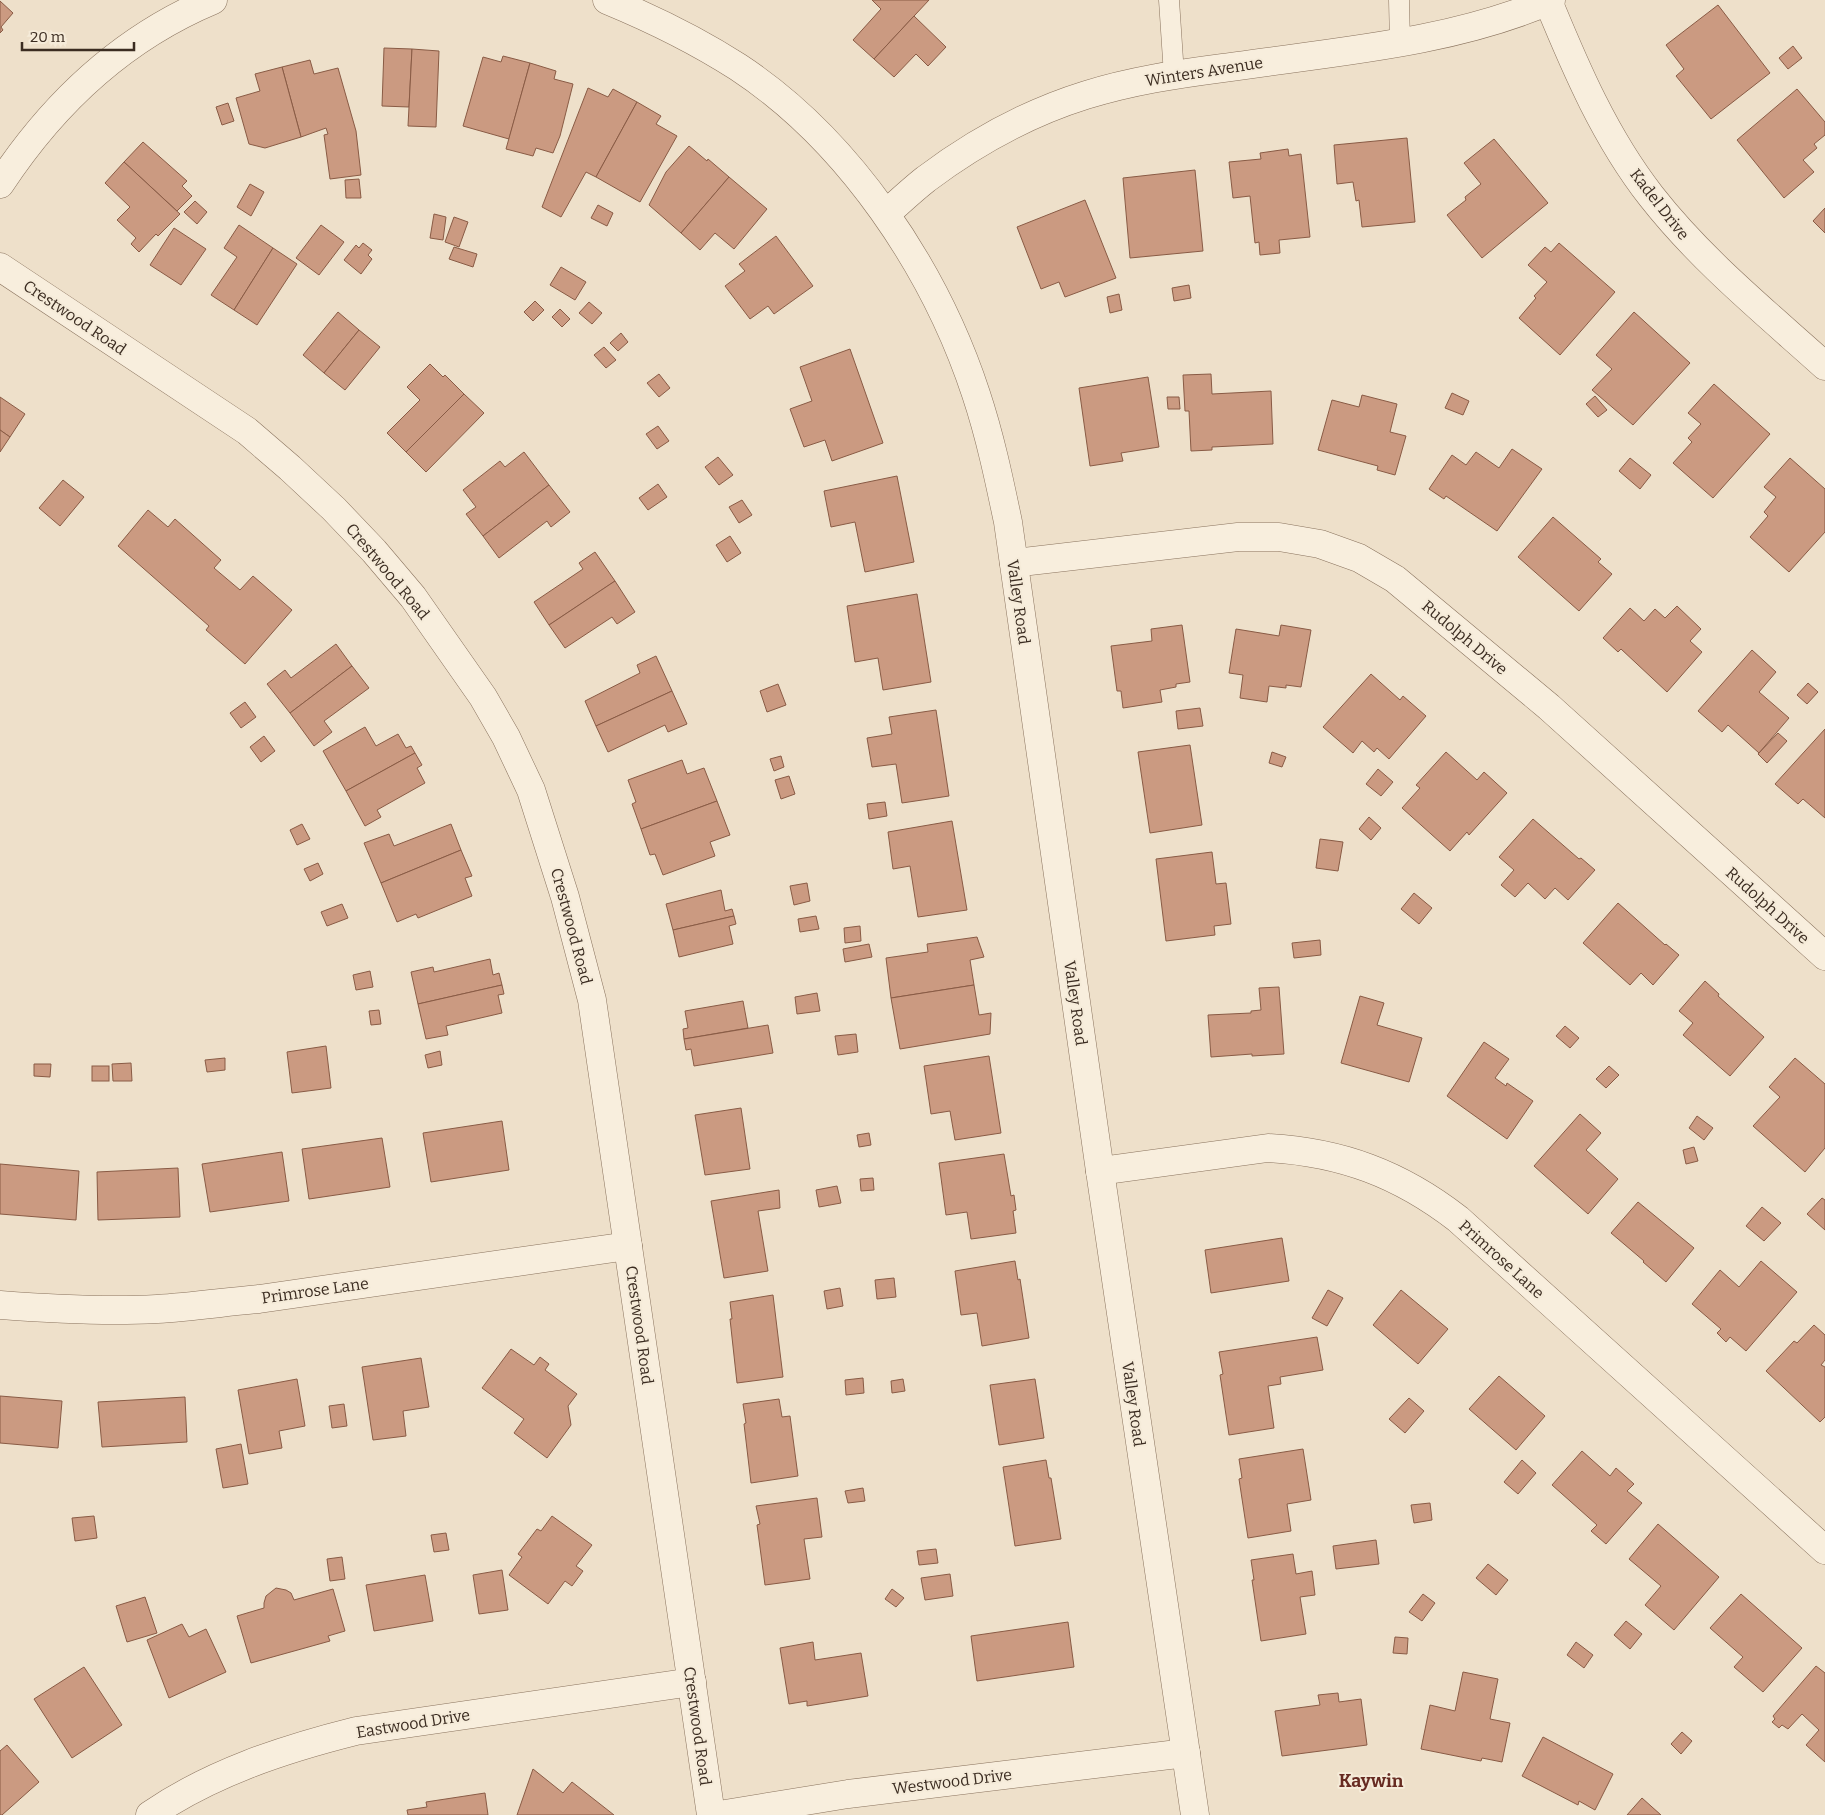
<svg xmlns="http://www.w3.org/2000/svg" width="1825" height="1815" font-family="Bitter,serif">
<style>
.building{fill:#cb9a81;stroke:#895b45}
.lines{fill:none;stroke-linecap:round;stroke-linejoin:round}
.lane-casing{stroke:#8a735e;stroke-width:21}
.street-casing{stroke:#8a735e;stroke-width:29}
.lane{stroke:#f8eedd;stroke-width:20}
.street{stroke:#f8eedd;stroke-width:28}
.labels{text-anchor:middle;stroke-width:4;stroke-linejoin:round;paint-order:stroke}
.street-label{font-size:16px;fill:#3b2c21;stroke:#f5ebd9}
.neighbourhood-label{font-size:18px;font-weight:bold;fill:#672b22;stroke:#f5ebd9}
</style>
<rect width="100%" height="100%" fill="#eee0ca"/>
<g class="building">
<path d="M872,0H929L874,59L853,40L881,9Z"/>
<path d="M0,1L13,13L1,27L3,30L0,33Z"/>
<path d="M1718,5L1770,73L1711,119L1676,76L1684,69L1666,45Z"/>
<path d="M914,16L946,47L928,66L916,54L894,77L874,59Z"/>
<path d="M1793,46L1802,58L1788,69L1779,58Z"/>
<path d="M384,48L412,49L409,107L382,106Z"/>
<path d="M412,49L439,51L436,127L408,126Z"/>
<path d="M503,56L530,63L509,139L463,126L483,57L501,62Z"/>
<path d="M310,60L314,74L338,68L356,131L361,175L330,179L324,135L328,134L326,128L301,137L282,67Z"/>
<path d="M530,63L556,71L554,79L573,84L560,136L553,153L536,148L533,156L506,149Z"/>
<path d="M282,67L301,137L265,148L249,144L236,98L260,91L255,74Z"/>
<path d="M588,88L608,97L613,89L637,102L596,177L586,172L561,217L542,207Z"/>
<path d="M1797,89L1825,122V135L1814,144L1817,148L1803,160L1814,172L1784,198L1737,140Z"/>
<path d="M637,102L661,116L656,124L677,136L640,202L596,177Z"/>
<path d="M228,103L234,121L222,125L216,107Z"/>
<path d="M1407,138L1415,222L1362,227L1359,200L1356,201L1353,182L1337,184L1334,145Z"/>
<path d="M1494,139L1548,203L1482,258L1447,215L1466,200L1465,197L1481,184L1464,163Z"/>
<path d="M143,142L187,181L182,186L192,196L177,211L124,162Z"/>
<path d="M689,146L707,161L708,159L729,177L681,233L649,205L666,172Z"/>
<path d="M1288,149L1289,156L1301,154L1310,237L1279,240L1280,253L1260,255L1259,242L1255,243L1250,196L1233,198L1229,162L1261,159L1260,153Z"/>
<path d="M124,162L180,214L158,236L156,234L139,252L131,244L136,238L117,220L130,207L105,183Z"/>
<path d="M1195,170L1203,251L1130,258L1123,178Z"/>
<path d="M729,177L767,209L734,249L715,233L700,250L681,233Z"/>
<path d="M359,179L361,198H346L345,180Z"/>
<path d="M250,184L264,192L251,216L237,207Z"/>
<path d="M1085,200L1116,278L1065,297L1059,282L1041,289L1017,227Z"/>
<path d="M195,201L207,212L197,224L184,212Z"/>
<path d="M598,205L613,213L607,226L591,218Z"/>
<path d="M1825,208V233L1813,221Z"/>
<path d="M434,214L446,217L443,240L430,238Z"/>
<path d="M454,217L468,222L459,247L445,242Z"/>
<path d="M239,225L273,248L234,310L211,295L237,257L224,248Z"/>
<path d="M321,225L344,242L319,275L296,258Z"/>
<path d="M174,228L206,249L181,285L150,265Z"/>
<path d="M776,236L813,286L774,314L768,306L750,319L725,286L745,271L739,264Z"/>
<path d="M363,243L372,250L368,255L372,259L361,274L344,260L356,245L359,248Z"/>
<path d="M1559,243L1615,292L1560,355L1519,318L1536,298L1534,296L1547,282L1528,265L1545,247L1551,252Z"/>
<path d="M454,247L477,254L473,267L449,259Z"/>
<path d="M273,248L297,264L257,325L234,310Z"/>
<path d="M561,267L586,282L575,300L550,285Z"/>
<path d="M1189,285L1191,298L1174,301L1172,288Z"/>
<path d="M1119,294L1122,310L1110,313L1107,297Z"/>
<path d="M535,301L544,310L533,321L524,312Z"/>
<path d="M589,302L602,313L592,324L579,313Z"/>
<path d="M560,309L570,319L562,327L552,317Z"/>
<path d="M338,312L359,330L324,373L303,355Z"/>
<path d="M1634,312L1690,363L1633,425L1592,390L1612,369L1596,355Z"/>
<path d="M359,330L380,347L345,390L324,373Z"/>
<path d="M621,333L628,342L618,351L610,343Z"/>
<path d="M604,347L616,360L606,368L594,355Z"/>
<path d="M850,349L883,443L832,461L825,440L804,447L790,409L812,401L800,367Z"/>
<path d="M430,364L443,377L445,375L464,394L406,452L387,433L420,400L407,387Z"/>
<path d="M659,374L670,388L659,397L647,383Z"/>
<path d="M1211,374L1212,394L1271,391L1273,444L1212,447V450L1191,451L1189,411H1185L1183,375Z"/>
<path d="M1148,377L1159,447L1121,453L1123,461L1090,466L1079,388Z"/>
<path d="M1714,384L1770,434L1713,498L1673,463L1692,442L1688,438L1701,424L1688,413Z"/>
<path d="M1452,393L1469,401L1463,415L1445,408Z"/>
<path d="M464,394L484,413L426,472L406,452Z"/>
<path d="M1362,395L1397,404L1390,432L1406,436L1395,475L1377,470L1378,466L1318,450L1332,400L1359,407Z"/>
<path d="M1595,396L1607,410L1598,417L1586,404Z"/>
<path d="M0,397L25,414L10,437L0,430Z"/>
<path d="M1167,397H1179L1180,409H1168Z"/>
<path d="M658,426L669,441L657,449L646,434Z"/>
<path d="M0,430L10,437L0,452Z"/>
<path d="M1512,449L1542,469L1497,531L1446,496L1444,499L1429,489L1452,455L1466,465L1476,452L1499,468Z"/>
<path d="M524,452L549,485L483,536L466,514L476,507L463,490L500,461L505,467Z"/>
<path d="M718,457L733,475L719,485L705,467Z"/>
<path d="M1630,458L1651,475L1640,489L1619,471Z"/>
<path d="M1790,458L1825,489V532L1789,572L1750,537L1768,516L1764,512L1776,497L1764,487Z"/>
<path d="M897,476L914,562L865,572L855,522L831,527L824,491Z"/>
<path d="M63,480L84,497L60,526L39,508Z"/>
<path d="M658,484L667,497L648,510L639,498Z"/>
<path d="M549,485L570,512L551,527L547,521L499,558L483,536Z"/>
<path d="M742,500L752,515L739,523L729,507Z"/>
<path d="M148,510L168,527L175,519L221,560L214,568L240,590L253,576L292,610L245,664L206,630L209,626L118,546Z"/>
<path d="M1553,517L1601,559L1598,562L1612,574L1579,611L1518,557Z"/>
<path d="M730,536L741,553L727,562L716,545Z"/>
<path d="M595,552L615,581L549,625L534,602L583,569L579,563Z"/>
<path d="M615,581L635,612L617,624L612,617L565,648L549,625Z"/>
<path d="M917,594L931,682L883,690L878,658L855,662L847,606Z"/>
<path d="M1677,606L1701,629L1690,641L1702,652L1667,692L1621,649L1618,652L1603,638L1630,608L1644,621L1655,609L1665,618Z"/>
<path d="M1182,625L1190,682L1176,684V687L1160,690L1162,702L1123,708L1121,691H1117L1111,646L1152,641L1151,629Z"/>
<path d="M1281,625L1311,630L1301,687L1286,685V688L1269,686L1267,702L1240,698L1243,675L1229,673L1236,629L1279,636Z"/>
<path d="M336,644L352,666L290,713L267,684L285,670L291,678Z"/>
<path d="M1752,650L1776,672L1759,692L1789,718L1759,753L1728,725L1722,732L1698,711Z"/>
<path d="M656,656L672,691L596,726L585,701L640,673L637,665Z"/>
<path d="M352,666L369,688L324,721L332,732L314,746L290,713Z"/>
<path d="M1371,674L1400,700L1403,696L1426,716L1389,759L1377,748L1374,752L1362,741L1353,753L1323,727Z"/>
<path d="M1808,683L1818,692L1807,704L1797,695Z"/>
<path d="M778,684L786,705L767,712L760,691Z"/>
<path d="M672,691L687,724L668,732L665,725L608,752L596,726Z"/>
<path d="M245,702L256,717L241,728L230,713Z"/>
<path d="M1200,708L1203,726L1178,729L1176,711Z"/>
<path d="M936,710L949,796L902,803L896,764L872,767L867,738L892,734L889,717Z"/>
<path d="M365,727L376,746L398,734L406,748L411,746L415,753L346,791L323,751Z"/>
<path d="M1825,729V818L1803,799L1798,804L1775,784Z"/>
<path d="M1778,733L1787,741L1767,763L1758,754Z"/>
<path d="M264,736L275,751L261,762L250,747Z"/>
<path d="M1190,745L1202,825L1150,833L1138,752Z"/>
<path d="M1272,752L1286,757L1282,767L1269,763Z"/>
<path d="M1446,752L1477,780L1484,772L1507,793L1469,835L1467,832L1450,851L1402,808L1420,788L1416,785Z"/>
<path d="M415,753L422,765L417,768L425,783L377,810L381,817L365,826L346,791Z"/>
<path d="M781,756L784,767L774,771L770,759Z"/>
<path d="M682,760L687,774L704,768L717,801L641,829L632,804L636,802L628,780Z"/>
<path d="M1378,769L1393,782L1381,796L1366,784Z"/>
<path d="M789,776L795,794L781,799L775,780Z"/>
<path d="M717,801L730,835L710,842L715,856L663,875L655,854L650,855L641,829Z"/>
<path d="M885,802L887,816L869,819L867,804Z"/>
<path d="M1369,817L1381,828L1371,840L1359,829Z"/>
<path d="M1533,819L1579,859L1581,858L1595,870L1568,900L1555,888L1545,899L1528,883L1515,897L1501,885L1514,870L1499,857Z"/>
<path d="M952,821L967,910L918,917L910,866L893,869L888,832Z"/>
<path d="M302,824L310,839L297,845L290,830Z"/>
<path d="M451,824L461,850L381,883L364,843L389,834L394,846Z"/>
<path d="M1320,839L1343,842L1338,871L1316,868Z"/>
<path d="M461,850L472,876L465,878L472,896L418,918L416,914L397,922L381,883Z"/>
<path d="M1212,852L1216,884L1226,883L1231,924L1214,926L1215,935L1166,941L1156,859Z"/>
<path d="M318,863L323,874L310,881L304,869Z"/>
<path d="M807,883L810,901L794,905L790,886Z"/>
<path d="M721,890L725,911L732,909L734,916L673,930L666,904Z"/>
<path d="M1414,893L1432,908L1419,924L1401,909Z"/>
<path d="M1618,903L1665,945L1666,944L1679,955L1653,985L1641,973L1630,985L1583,943Z"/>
<path d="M342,904L348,918L327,926L321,912Z"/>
<path d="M734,916L736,924L729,926L733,944L679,957L673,930Z"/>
<path d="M816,916L819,929L800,932L798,919Z"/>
<path d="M860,926L861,941L845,943L844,928Z"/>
<path d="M977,937L984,957L970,960L974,985L891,998L886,958L928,952L927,944Z"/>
<path d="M1320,940L1321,955L1294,958L1292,943Z"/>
<path d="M869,944L872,957L845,962L843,949Z"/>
<path d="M490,959L493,975L499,973L502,985L418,1004L411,972L433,967L434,972Z"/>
<path d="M370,971L373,987L356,990L353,975Z"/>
<path d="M1705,981L1719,994L1718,996L1764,1037L1730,1076L1683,1035L1693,1023L1679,1011Z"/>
<path d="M502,985L504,994L498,995L502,1013L446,1026L448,1035L426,1039L418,1004Z"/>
<path d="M974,985L979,1015L991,1013L990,1034L900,1049L891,998Z"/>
<path d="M1279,987L1284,1054L1252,1056V1054L1211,1057L1208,1015L1251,1013V1011L1261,1010L1259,988Z"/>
<path d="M817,993L820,1011L797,1014L795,997Z"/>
<path d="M1360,996L1384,1003L1377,1025L1422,1038L1409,1082L1341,1063Z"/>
<path d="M743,1001L748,1028L684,1039L683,1029L688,1028L685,1011Z"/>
<path d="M379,1010L381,1024L371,1025L369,1011Z"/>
<path d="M768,1025L773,1053L694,1066L691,1049L686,1050L684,1039Z"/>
<path d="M1565,1026L1579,1038L1570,1048L1556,1036Z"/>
<path d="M856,1034L858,1052L838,1055L835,1036Z"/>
<path d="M1484,1042L1509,1059L1495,1078L1506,1086L1507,1083L1533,1101L1507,1139L1447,1096Z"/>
<path d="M326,1046L331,1088L292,1093L287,1052Z"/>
<path d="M440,1051L442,1065L428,1068L425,1055Z"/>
<path d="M989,1056L1001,1133L955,1140L950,1111L931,1114L924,1066Z"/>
<path d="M225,1058V1070L207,1072L205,1060Z"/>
<path d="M1795,1058L1825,1084V1148L1805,1172L1753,1126L1780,1097L1769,1087Z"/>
<path d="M131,1063L132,1081H113L112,1064Z"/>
<path d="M34,1064H51L50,1077L34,1076Z"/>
<rect x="92" y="1066" width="17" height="15"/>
<path d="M1609,1066L1619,1075L1606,1088L1596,1079Z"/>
<path d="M741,1108L750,1169L705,1175L695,1115Z"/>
<path d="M1580,1114L1601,1133L1586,1150L1618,1179L1588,1214L1534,1166Z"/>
<path d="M1697,1116L1713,1128L1704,1140L1689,1128Z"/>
<path d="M502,1121L509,1170L431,1182L423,1133Z"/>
<path d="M869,1133L871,1145L859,1147L857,1135Z"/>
<path d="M382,1138L390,1187L309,1199L302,1149Z"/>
<path d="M1694,1147L1698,1161L1686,1164L1683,1150Z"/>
<path d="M282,1152L289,1201L210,1212L202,1164Z"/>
<path d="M1004,1154L1011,1196L1014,1195L1016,1210L1013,1211L1016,1233L971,1239L967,1212L946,1215L939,1163Z"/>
<path d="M0,1164L79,1171L76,1220L0,1214Z"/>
<path d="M178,1168L180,1217L98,1220L97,1172Z"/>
<path d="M873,1178L874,1190L861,1191L860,1179Z"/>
<path d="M837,1186L841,1203L819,1207L816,1190Z"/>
<path d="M779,1190L780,1208L758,1211L768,1271L724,1278L711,1201Z"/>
<path d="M1822,1198L1825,1200V1230L1807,1214Z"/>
<path d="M1638,1202L1694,1248L1666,1282L1643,1262L1644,1261L1611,1233Z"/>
<path d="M1762,1207L1781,1223L1764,1241L1746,1226Z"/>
<path d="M1282,1238L1289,1281L1211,1293L1205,1250Z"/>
<path d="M1015,1261L1018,1280L1020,1279L1029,1338L982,1346L977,1313L961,1315L955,1271Z"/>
<path d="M1761,1261L1797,1292L1746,1351L1730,1337L1726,1342L1717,1333L1721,1329L1692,1304L1720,1270L1739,1287Z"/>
<path d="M894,1278L896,1297L877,1299L875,1280Z"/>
<path d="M840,1288L843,1306L827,1309L824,1291Z"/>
<path d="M1328,1290L1343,1298L1327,1326L1312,1318Z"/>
<path d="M1401,1290L1448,1329L1418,1364L1373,1325Z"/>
<path d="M773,1295L783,1377L737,1383L730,1319H732L730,1302Z"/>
<path d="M1814,1325L1825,1335V1360L1821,1365L1825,1367V1417L1820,1422L1766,1371L1794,1341L1797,1343Z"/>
<path d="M1317,1337L1323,1370L1280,1377L1281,1384L1268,1386L1274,1428L1229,1435L1220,1375L1223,1374L1219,1352Z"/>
<path d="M511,1349L534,1365L540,1357L549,1364L545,1370L577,1394L568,1406L571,1425L547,1458L514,1433L524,1419L482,1388Z"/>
<path d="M421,1358L429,1407L403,1411L406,1436L373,1440L362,1367Z"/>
<path d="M1499,1376L1545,1416L1516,1450L1469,1409Z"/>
<path d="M863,1378L864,1393L846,1395L845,1380Z"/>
<path d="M297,1379L305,1426L279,1431L282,1448L249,1454L238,1390Z"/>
<path d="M903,1379L905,1391L892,1393L891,1381Z"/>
<path d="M1035,1379L1044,1438L999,1445L990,1385Z"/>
<path d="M0,1396L62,1401L58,1448L0,1443Z"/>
<path d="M185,1397L187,1442L102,1447L98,1402Z"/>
<path d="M1409,1398L1424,1411L1405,1433L1389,1419Z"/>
<path d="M779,1399L782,1417L790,1416L798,1476L751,1483L744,1424L746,1423L743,1404Z"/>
<path d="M344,1404L347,1426L332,1428L329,1406Z"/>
<path d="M241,1444L248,1484L223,1488L216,1449Z"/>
<path d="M1303,1449L1311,1500L1287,1504L1291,1531L1248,1538L1239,1479L1242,1478L1239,1459Z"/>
<path d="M1582,1451L1610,1476L1616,1468L1634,1484L1627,1491L1642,1503L1606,1544L1591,1531L1597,1525L1552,1485Z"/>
<path d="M1046,1460L1049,1478H1051L1061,1539L1015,1546L1003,1467Z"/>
<path d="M1522,1460L1536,1473L1518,1494L1504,1482Z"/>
<path d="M863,1488L865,1501L848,1503L845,1491Z"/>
<path d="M817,1498L822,1537L804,1539L810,1579L765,1585L757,1525L760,1524L756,1506Z"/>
<path d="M1430,1503L1432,1520L1414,1523L1411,1505Z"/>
<path d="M94,1516L97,1538L75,1541L72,1518Z"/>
<path d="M552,1516L592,1545L576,1566L583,1571L572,1586L565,1581L548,1604L509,1575L522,1557L518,1554L537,1529L541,1531Z"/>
<path d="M1658,1524L1719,1577L1674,1630L1645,1605L1661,1586L1629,1559Z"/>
<path d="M446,1533L449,1550L434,1552L431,1535Z"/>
<path d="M1376,1540L1379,1564L1336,1569L1333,1546Z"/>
<path d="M936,1549L938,1563L919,1565L917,1551Z"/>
<path d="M1293,1554L1296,1574L1312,1571L1315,1595L1300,1597L1306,1634L1261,1641L1252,1580H1254L1251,1560Z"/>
<path d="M342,1557L345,1579L330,1581L327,1559Z"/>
<path d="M1488,1564L1508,1580L1496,1595L1476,1578Z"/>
<path d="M502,1570L508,1610L479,1614L473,1575Z"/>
<path d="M950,1574L953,1596L925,1600L921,1578Z"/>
<path d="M425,1575L433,1621L374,1631L366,1585Z"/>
<path d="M276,1588L286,1590L291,1593L294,1600L333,1589L345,1631L328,1636L330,1641L251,1663L237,1616L264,1608V1603L266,1596Z"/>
<path d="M892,1589L904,1598L896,1607L885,1599Z"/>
<path d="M1423,1594L1435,1603L1422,1621L1409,1612Z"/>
<path d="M1741,1594L1802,1648L1763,1692L1734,1667L1743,1657L1710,1628Z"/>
<path d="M145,1597L157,1633L127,1642L116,1606Z"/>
<path d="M1626,1621L1642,1634L1630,1649L1614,1635Z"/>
<path d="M1068,1622L1074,1667L977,1681L971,1636Z"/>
<path d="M182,1624L189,1637L206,1629L226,1672L169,1698L147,1640Z"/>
<path d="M1395,1637L1408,1638L1407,1654L1393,1653Z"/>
<path d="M813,1642L815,1660L861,1653L868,1696L807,1706V1701L789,1704L780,1648Z"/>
<path d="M1576,1642L1593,1655L1584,1668L1567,1655Z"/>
<path d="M1816,1666L1825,1673V1762L1806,1745L1819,1730L1802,1714L1788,1729L1782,1725L1779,1728L1772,1722L1775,1719L1773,1716Z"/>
<path d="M84,1667L122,1725L72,1758L34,1699Z"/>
<path d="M1463,1672L1498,1679L1490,1719L1510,1723L1502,1762L1482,1758L1481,1761L1421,1749L1430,1705L1455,1711Z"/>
<path d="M1338,1693L1339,1702L1361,1699L1367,1745L1282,1756L1275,1711L1320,1705L1318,1695Z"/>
<path d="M1682,1732L1692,1741L1681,1754L1671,1744Z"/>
<path d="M1543,1737L1613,1774L1595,1810L1579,1801L1578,1805L1522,1776Z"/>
<path d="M7,1745L39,1782L2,1815H0V1751Z"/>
<path d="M533,1769L563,1793L572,1782L614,1815H517Z"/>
<path d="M485,1793L488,1815H408L407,1810L427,1807L426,1802Z"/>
<path d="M1642,1798L1661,1815H1627Z"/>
</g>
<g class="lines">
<defs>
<g id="lane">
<path d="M1169,0L1174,75"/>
<path d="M1399,0L1400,43"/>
</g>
<g id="street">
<path d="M607,0C653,19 696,40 738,67C849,140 935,269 976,394C990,436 999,479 1008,522L1100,1171L1195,1815"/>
<path d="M1548,1C1576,69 1605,137 1651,196C1701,260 1765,312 1825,366"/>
<path d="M0,184C54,102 122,38 213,0"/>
<path d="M886,214C899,202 912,190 926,179C974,143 1028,113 1086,95C1131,81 1177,74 1223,68C1332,52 1449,44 1551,0"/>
<path d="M0,267L247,431L290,468L334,509L374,551L413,597L483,697L506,737L531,790L565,897L592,1000L711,1815"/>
<path d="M1014,563L1238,537H1279L1320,544L1359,558L1395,579L1549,707L1825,956"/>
<path d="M1100,1171L1268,1148C1341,1152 1400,1174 1458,1219L1825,1550"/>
<path d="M0,1305C52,1309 105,1312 157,1309C191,1307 225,1302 259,1299L628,1246"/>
<path d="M150,1815C211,1773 284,1749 356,1731L692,1682"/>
<path d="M719,1815L848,1794L1186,1753"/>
</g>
</defs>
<use href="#lane" class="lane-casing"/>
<use href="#street" class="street-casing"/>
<use href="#lane" class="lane"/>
<use href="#street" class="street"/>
</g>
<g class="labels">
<g class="street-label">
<text transform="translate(1204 71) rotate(-9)" y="6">Winters Avenue</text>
<text transform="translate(1660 204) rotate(52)" y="6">Kadel Drive</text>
<text transform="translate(75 317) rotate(34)" y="6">Crestwood Road</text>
<text transform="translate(388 571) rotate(50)" y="6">Crestwood Road</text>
<text transform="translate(1019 602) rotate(82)" y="6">Valley Road</text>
<text transform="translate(1465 637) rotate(40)" y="6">Rudolph Drive</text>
<text transform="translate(1768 905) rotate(42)" y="6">Rudolph Drive</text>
<text transform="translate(572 926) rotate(75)" y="6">Crestwood Road</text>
<text transform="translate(1076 1003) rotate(82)" y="6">Valley Road</text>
<text transform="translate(1502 1259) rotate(42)" y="6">Primrose Lane</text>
<text transform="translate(315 1290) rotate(-8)" y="6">Primrose Lane</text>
<text transform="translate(640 1325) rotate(82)" y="6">Crestwood Road</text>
<text transform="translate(1134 1404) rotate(82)" y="6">Valley Road</text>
<text transform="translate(413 1723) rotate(-9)" y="6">Eastwood Drive</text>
<text transform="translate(698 1726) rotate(82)" y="6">Crestwood Road</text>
<text transform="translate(952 1781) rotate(-7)" y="6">Westwood Drive</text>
</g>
<g class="neighbourhood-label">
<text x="1371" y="1787">Kaywin</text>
</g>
</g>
<path d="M22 42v8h112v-8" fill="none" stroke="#3b2c21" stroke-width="2.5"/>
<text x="30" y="42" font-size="15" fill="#3b2c21" stroke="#f5ebd9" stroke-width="4" paint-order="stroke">20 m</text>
</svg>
